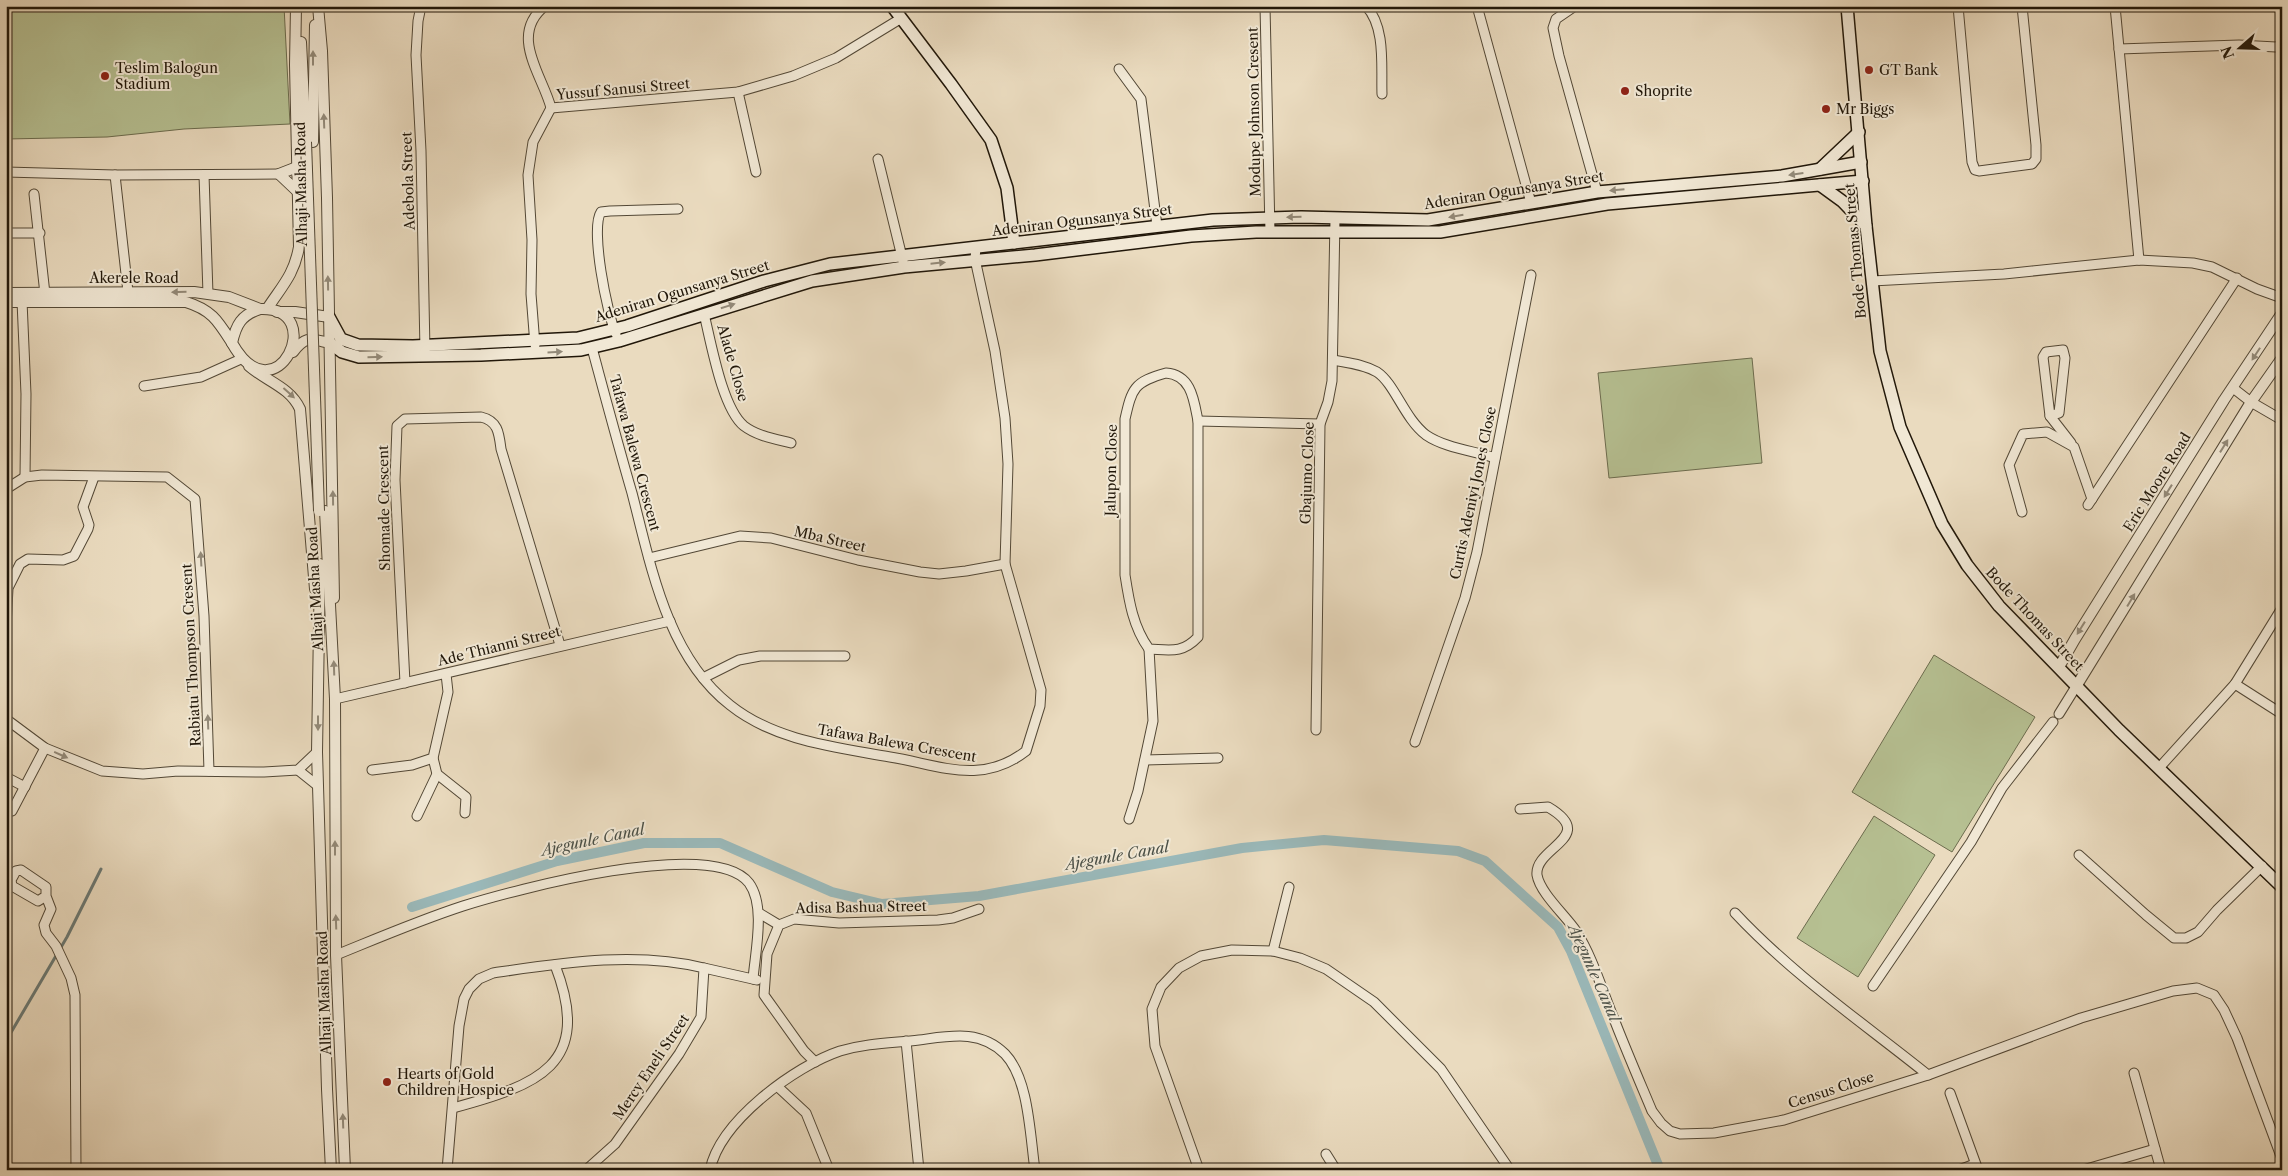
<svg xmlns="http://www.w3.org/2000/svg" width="2288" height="1176" font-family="'Libre Caslon Text',serif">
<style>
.green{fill:#b6c092;stroke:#6c6c4e}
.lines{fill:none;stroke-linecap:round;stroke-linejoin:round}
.stream{stroke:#6a7873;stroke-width:3}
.canal{stroke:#9ab9ba;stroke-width:10}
.minor-casing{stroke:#534836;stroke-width:11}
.tertiary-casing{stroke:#534836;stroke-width:12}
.secondary-casing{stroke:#211709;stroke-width:14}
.minor{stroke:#f1e8d5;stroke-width:9}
.tertiary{stroke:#f1e8d5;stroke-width:10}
.secondary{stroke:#f1e8d5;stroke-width:11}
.tertiary-bridge-casing{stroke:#534836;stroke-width:12;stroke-linecap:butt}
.tertiary-bridge{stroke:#f1e8d5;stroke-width:10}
.oneway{fill:#938a79}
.poi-dot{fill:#8f2418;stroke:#f1e8d5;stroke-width:2}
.labels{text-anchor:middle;stroke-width:4;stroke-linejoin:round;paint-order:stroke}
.poi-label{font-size:14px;fill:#211709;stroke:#f1e8d5;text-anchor:start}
.street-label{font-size:14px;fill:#211709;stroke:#f1e8d5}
.water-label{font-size:15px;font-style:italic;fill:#4b5047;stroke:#f1e8d5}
</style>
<rect width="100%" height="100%" fill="#eadbbf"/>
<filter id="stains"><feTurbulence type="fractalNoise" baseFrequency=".004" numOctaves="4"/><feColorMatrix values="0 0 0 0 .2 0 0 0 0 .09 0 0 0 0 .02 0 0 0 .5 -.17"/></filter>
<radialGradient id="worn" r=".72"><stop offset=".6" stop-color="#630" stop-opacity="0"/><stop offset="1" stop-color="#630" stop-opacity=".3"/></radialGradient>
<g class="green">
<path d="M6,6H284L290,124L184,129L107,137L6,139Z"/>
<path d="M1752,358L1762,463L1609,478L1598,373Z"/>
<path d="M1934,655L2035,717L1952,852L1852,792Z"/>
<path d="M1874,816L1935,855L1858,977L1797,938Z"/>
</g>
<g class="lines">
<path class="stream" d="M6,1041L67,937L101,869"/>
<path class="canal" d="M412,907L557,861L644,843H720L832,892L882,904L979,896L1242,848L1324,840L1458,851L1485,861L1558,927L1571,951L1660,1170"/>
<defs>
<g id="minor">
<path d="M421,6L418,21L416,55L421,151L425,351"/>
<path d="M545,6C508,35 543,76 551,108"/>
<path d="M1265,6L1270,232"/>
<path d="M1366,6C1386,27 1381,67 1382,94"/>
<path d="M1477,6L1531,203"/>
<path d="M1575,6L1556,19L1553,28L1559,56L1597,192"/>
<path d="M1958,6L1972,162L1975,170L1979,171L2032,164L2036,159V145L2022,6"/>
<path d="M2115,6L2139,260"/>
<path d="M2119,49L2239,45L2276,47L2282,45"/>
<path d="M1119,69L1141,99L1157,226"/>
<path d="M738,92L756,172"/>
<path d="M551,108L738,92L793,76L836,58L900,19"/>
<path d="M878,159L903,261"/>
<path d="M6,172L115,175L279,174"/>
<path d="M115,175L128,292"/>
<path d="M204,175L208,294"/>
<path d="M34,194L45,294"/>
<path d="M6,233H40"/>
<path d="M1872,281L2004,274L2139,260L2193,263L2212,267L2257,289L2282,298"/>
<path d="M24,296L22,301L26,394L25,477"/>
<path d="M704,314C711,342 722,408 744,426C757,436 775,439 791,443"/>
<path d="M616,334C607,314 590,228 601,212L610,211L678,209"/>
<path d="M535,345L531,294L532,240L528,175L533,142L551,108"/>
<path d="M592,348C605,396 618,445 632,493C651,566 667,656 730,705C775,741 835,747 890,757C940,765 981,786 1026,751L1040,706L1041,690L1005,564L1008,464L1005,418L995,351L975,259L976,247"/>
<path d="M2063,350L2065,358L2059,413L2050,416L2043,357L2046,352Z"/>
<path d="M1333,360C1348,363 1363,364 1377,372C1395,384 1404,418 1426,435C1445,448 1474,451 1495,458"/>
<path d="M1166,373C1192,375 1194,401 1198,421V637C1182,654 1170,650 1149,649C1133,627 1129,601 1125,575V419C1132,388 1134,382 1166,373Z"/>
<path d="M144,386L201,377L241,359"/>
<path d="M2233,388L2251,402L2282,420"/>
<path d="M2050,416L2071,443"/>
<path d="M1198,421L1320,424"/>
<path d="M6,489L25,477L42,475L167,477L195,499L204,616L209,771"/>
<path d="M2088,505L2237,278"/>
<path d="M2022,512L2009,465L2023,434L2047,432L2074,447L2092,499"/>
<path d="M649,558L740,536L771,538L858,560L920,572L939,574L966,571L1005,564"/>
<path d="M6,627L8,588L20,564L28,559L63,560L74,556L88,529L89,525L83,507L94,477"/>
<path d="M703,678L739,660L760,656H845"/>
<path d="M405,683L395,480L397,426L405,419L481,417C498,421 499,433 501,449L560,645"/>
<path d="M2235,684L2282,714"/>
<path d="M335,699L670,621"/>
<path d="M2059,714L2077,685"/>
<path d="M6,719L45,748L102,771L143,774L178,771L264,772L298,770L317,752"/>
<path d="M1316,730L1320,424L1328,402L1332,381L1335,219"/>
<path d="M1415,742L1465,598L1477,552L1531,275"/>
<path d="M433,758L437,774L466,797L465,813"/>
<path d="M1145,760L1218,758"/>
<path d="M2159,768L2235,684L2282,608"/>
<path d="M298,770L318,786"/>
<path d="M372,770L412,765L433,758L448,692L446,674"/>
<path d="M6,777L25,787"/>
<path d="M1520,809L1548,807C1599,837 1534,847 1537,875C1540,893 1566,916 1576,931C1593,958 1602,990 1614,1019C1626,1050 1639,1080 1652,1111L1661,1123L1670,1131L1680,1134L1714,1133L1784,1120L1928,1075L2081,1018L2173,991L2197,988L2214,995L2224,1010L2237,1038L2282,1159"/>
<path d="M12,811L45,748"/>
<path d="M417,816L437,774"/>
<path d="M1129,819L1138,791L1153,721L1149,649"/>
<path d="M2079,855L2146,915L2174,938H2186L2198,932L2217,910L2262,866"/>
<path d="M46,896L38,901L12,886L11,880L16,871L21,870L46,887V896L51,909L44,925L46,933L56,946L71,978L75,995L76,1170"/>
<path d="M759,913L779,925"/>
<path d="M1735,913C1793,975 1862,1022 1928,1075"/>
<path d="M1273,951L1289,887"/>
<path d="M336,955C378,938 420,920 463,906C514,890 713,836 749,883C766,906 755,953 753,979"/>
<path d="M704,968L757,980"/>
<path d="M1873,986L1971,842L2002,788L2053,722"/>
<path d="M906,1041L919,1170"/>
<path d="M815,1062L804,1051L764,995L767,954L779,925L794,919L839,923L938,920L953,918L979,909"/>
<path d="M2134,1073L2161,1170"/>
<path d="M778,1087L806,1113L829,1170"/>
<path d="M1950,1093L1978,1170"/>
<path d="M453,1108C537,1085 594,1066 555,965"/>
<path d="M1326,1154L1336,1170"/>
<path d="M447,1170L459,1026L464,999L469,989L479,979L493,973C562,963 635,951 704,968L701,1017L679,1054L615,1144L586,1170"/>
<path d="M710,1170C720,1121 795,1066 840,1051C867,1043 892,1043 919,1040C950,1036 980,1029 1005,1054C1029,1079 1030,1136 1035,1170"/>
<path d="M1199,1170L1155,1046L1152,1009L1161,987L1179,968L1201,956L1232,950L1273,951L1300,958L1326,969L1374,1002L1441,1069L1510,1170"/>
<path d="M1959,1170L1975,1164"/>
<path d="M2083,1170L2155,1149"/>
</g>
<g id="tertiary">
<path d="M318,6L322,51L327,198L334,598"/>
<path d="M301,42L306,142"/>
<path d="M313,142L315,25"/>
<path d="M297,167L279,174L298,192"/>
<path d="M6,293L194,292L229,297L260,309"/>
<path d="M6,302H186C212,310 218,321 232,343"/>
<path d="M260,309C330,306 276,421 232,343C236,325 241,315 260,309Z"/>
<path d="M267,309C282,286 294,275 299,247L295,65L296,6"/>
<path d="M277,312H295L329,317"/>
<path d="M293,352C306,335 311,339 330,343"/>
<path d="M249,366C266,381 290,387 300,409L315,589"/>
<path d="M325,511L335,699L336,955L345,1170"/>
<path d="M320,564L317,752L327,1089L331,1170"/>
<path d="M2059,667L2075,639L2224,400L2282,313"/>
<path d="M2077,685L2251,402L2282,358"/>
</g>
<g id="secondary">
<path d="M892,6L951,84L991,140L1007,188L1014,243"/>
<path d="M1847,6L1866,226L1880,351L1900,427L1942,524L1967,565L1999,606L2119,730L2282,887"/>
<path d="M1820,169L1859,132"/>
<path d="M1820,185L1842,201L1866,226"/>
<path d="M329,317L341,339L358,345L413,346L578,338L627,326L764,281L830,264L1213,220L1301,217L1428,220L1597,192L1782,176L1861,162"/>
<path d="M330,343L342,352L359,357L481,355L581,350L619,341L812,281L904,267L1035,255L1191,236L1256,232H1440L1607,204L1863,181"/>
</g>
</defs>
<use href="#minor" class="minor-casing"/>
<use href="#tertiary" class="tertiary-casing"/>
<use href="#secondary" class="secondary-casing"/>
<use href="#minor" class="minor"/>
<use href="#tertiary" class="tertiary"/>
<use href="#secondary" class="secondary"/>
<defs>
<path id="tertiary-bridge" d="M306,142L319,511"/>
</defs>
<use href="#tertiary-bridge" class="tertiary-bridge-casing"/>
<use href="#tertiary-bridge" class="tertiary-bridge"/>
</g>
<defs><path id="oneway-solid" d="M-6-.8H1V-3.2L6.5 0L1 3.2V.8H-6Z" transform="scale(1.25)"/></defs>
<g class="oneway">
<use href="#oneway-solid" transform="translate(313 58) rotate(-90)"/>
<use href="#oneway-solid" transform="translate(324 121) rotate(-92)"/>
<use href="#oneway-solid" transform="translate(1796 174) rotate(172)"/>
<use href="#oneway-solid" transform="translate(1617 190) rotate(175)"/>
<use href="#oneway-solid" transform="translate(1456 216) rotate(170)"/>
<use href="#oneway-solid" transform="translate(1294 217) rotate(179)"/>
<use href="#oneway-solid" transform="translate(938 263) rotate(-6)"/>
<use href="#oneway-solid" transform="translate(328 283) rotate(-91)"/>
<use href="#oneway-solid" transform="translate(179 292) rotate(179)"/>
<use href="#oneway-solid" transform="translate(728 306) rotate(-17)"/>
<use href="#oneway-solid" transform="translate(555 352) rotate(-3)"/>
<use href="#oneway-solid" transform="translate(2256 354) rotate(123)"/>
<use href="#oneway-solid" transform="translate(375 357) rotate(-2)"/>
<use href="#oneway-solid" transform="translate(289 393) rotate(42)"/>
<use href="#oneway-solid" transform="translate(2224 446) rotate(-58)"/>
<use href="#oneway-solid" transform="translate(2168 491) rotate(122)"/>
<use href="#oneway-solid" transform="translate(333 498) rotate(-91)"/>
<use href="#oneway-solid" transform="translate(201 559) rotate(-93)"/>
<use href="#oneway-solid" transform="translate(2131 600) rotate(-59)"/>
<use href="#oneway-solid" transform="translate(2081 628) rotate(122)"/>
<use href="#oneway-solid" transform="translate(334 668) rotate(-92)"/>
<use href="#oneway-solid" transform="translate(208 722) rotate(-92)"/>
<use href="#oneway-solid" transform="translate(318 723) rotate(90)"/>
<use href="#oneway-solid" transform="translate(61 755) rotate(24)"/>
<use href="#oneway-solid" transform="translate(335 848) rotate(-90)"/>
<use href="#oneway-solid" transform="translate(336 922) rotate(-92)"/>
<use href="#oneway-solid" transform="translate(343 1121) rotate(-92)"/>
</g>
<g class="poi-dot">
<circle cx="1869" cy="70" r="5"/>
<circle cx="105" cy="76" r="5"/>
<circle cx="1625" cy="91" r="5"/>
<circle cx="1826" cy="109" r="5"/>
<circle cx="387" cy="1082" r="5"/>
</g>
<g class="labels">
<g class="poi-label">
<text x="115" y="73">Teslim Balogun<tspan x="115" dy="16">Stadium</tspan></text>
<text x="1879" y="75">GT Bank</text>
<text x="1635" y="96">Shoprite</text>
<text x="1836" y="114">Mr Biggs</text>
<text x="397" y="1079">Hearts of Gold<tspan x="397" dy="16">Children Hospice</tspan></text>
</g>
<g class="street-label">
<text transform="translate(623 89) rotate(-5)" y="5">Yussuf Sanusi Street</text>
<text transform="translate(1254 112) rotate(-91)" y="5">Modupe Johnson Cresent</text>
<text transform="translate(408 181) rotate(-92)" y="5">Adebola Street</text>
<text transform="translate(301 184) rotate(-91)" y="5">Alhaji Masha Road</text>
<text transform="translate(1514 190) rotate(-9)" y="5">Adeniran Ogunsanya Street</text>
<text transform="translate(1082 220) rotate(-7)" y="5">Adeniran Ogunsanya Street</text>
<text transform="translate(1855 251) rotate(-95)" y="5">Bode Thomas Street</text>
<text x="134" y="283">Akerele Road</text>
<text transform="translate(682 291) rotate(-17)" y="5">Adeniran Ogunsanya Street</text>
<text transform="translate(733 363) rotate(74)" y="5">Alade Close</text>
<text transform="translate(635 453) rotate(75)" y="5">Tafawa Balewa Crescent</text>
<text transform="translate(1111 470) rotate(-89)" y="5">Jalupon Close</text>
<text transform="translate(1307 473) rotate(-88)" y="5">Gbajumo Close</text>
<text transform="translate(2157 482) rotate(-58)" y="5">Eric Moore Road</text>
<text transform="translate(1473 493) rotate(-78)" y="5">Curtis Adeniyi Jones Close</text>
<text transform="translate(384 508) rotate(-91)" y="5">Shomade Crescent</text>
<text transform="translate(830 539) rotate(13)" y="5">Mba Street</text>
<text transform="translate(315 589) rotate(-93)" y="5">Alhaji Masha Road</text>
<text transform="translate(2035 619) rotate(47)" y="5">Bode Thomas Street</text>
<text transform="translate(499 646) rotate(-14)" y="5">Ade Thianni Street</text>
<text transform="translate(191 655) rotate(-93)" y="5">Rabiatu Thompson Cresent</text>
<text transform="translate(897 743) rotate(10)" y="5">Tafawa Balewa Crescent</text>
<text transform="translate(861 907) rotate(-1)" y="5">Adisa Bashua Street</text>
<text transform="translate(324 993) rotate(-92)" y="5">Alhaji Masha Road</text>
<text transform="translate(651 1067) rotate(-56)" y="5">Mercy Eneli Street</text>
<text transform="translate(1831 1090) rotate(-18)" y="5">Census Close</text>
</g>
<g class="water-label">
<text transform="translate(593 840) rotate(-12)" y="5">Ajegunle Canal</text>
<text transform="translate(1117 856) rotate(-10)" y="5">Ajegunle Canal</text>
<text transform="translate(1594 973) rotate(66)" y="5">Ajegunle Canal</text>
</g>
</g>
<rect width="2288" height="1176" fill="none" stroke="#eadbbf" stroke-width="25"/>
<rect x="8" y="8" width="2273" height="1161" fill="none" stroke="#211709" stroke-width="2.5"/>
<rect x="12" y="12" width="2263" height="1151" fill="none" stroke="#211709"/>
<g transform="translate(2240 48) rotate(250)" stroke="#f1e8d5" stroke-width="4" paint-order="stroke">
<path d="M0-4L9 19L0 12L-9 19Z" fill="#211709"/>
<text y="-8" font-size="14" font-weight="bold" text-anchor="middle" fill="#211709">N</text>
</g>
<rect width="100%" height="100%" filter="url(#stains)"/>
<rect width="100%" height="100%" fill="url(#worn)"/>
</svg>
